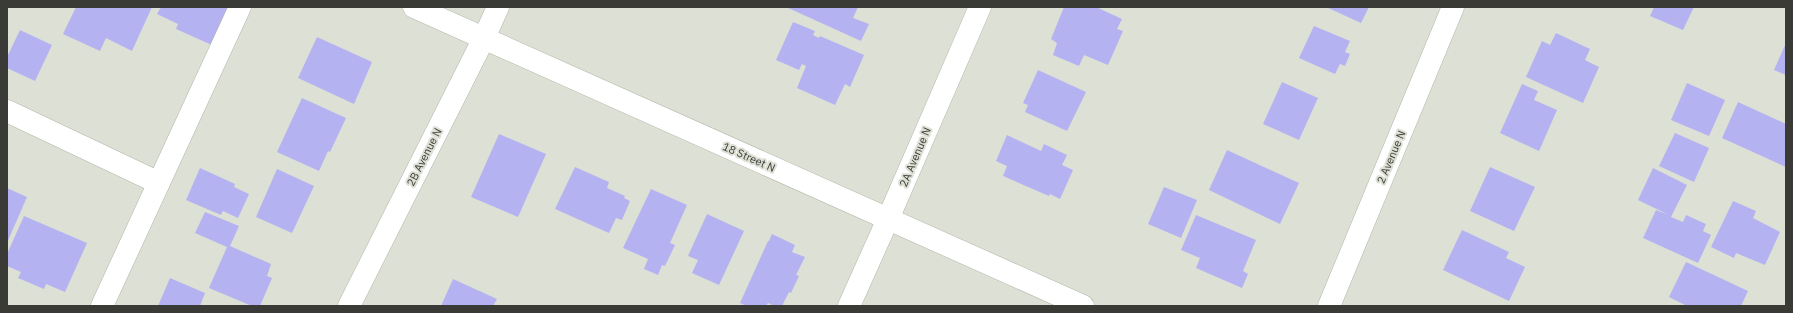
<svg xmlns="http://www.w3.org/2000/svg" width="1793" height="313" font-family="'IBM Plex Sans',sans-serif">
<style>
.building{fill:#b5b2f2}
.lines{fill:none;stroke-linecap:round;stroke-linejoin:round}
.minor-casing{stroke:#b4b6aa;stroke-width:23}
.minor{stroke:#fff;stroke-width:22}
.labels{text-anchor:middle;stroke-width:4;stroke-linejoin:round;paint-order:stroke}
.street-label{font-size:11px;fill:#3a3b36;stroke:#dde0d4}
</style>
<rect width="100%" height="100%" fill="#dde0d4"/>
<g class="building">
<path d="M76,7H152L132,51L106,38L100,51L63,34Z"/>
<path d="M161,7H231L214,46L176,29L178,24L157,14Z"/>
<path d="M786,7H858L853,18L869,24L861,41Z"/>
<path d="M1064,7H1096L1122,19L1117,29L1123,31L1108,65L1084,55L1079,66L1053,55L1057,43L1051,39Z"/>
<path d="M1326,7H1369L1361,23Z"/>
<path d="M1654,7H1694L1683,30L1650,16Z"/>
<path d="M793,22L815,31L813,35L819,38L820,36L864,55L850,87L845,84L835,105L797,88L806,66L802,64L799,70L776,60Z"/>
<path d="M1314,26L1350,41L1345,52L1350,54L1345,66L1340,64L1335,74L1299,58Z"/>
<path d="M20,30L52,45L35,81L7,68V57Z"/>
<path d="M1556,33L1590,49L1585,60L1599,67L1583,103L1526,77L1542,41L1550,45Z"/>
<path d="M317,37L372,62L354,104L298,78Z"/>
<path d="M1786,43V75L1774,70Z"/>
<path d="M1038,70L1086,92L1067,131L1025,112L1028,105L1023,103Z"/>
<path d="M1282,82L1318,98L1299,140L1263,124Z"/>
<path d="M1687,83L1725,100L1709,136L1671,120Z"/>
<path d="M1522,84L1538,91L1534,100L1557,110L1539,151L1500,133Z"/>
<path d="M302,98L346,118L330,152L328,151L319,171L277,152Z"/>
<path d="M1738,102L1786,124V167L1722,138Z"/>
<path d="M1675,133L1709,148L1694,182L1659,166Z"/>
<path d="M499,134L546,154L518,217L471,197Z"/>
<path d="M1007,135L1041,151L1044,144L1067,155L1062,165L1073,170L1060,199L1050,194L1049,196L1003,176L1007,166L996,161Z"/>
<path d="M1227,150L1299,183L1280,224L1209,190Z"/>
<path d="M575,167L609,182L607,188L625,196L624,198L630,201L622,220L616,218L609,233L555,209Z"/>
<path d="M1490,167L1535,187L1514,231L1470,211Z"/>
<path d="M200,168L235,184L234,187L249,194L238,218L223,211L221,215L186,200Z"/>
<path d="M1653,168L1687,185L1671,217L1683,222L1686,215L1706,224L1703,231L1711,235L1698,263L1643,238L1656,210L1669,215L1638,200Z"/>
<path d="M277,169L314,186L292,233L256,217Z"/>
<path d="M1164,187L1197,200L1181,238L1148,224Z"/>
<path d="M7,188L27,197L7,243Z"/>
<path d="M651,189L687,205L670,243L675,245L665,266L662,265L658,275L644,269L648,259L623,248Z"/>
<path d="M1733,201L1756,211L1753,218L1780,232L1765,265L1736,253L1734,258L1711,247Z"/>
<path d="M205,212L239,226L230,246L271,264L267,276L272,278L260,306H252L209,288L227,247L195,233Z"/>
<path d="M707,214L744,231L719,285L692,273L698,260L688,256Z"/>
<path d="M1196,215L1256,240L1243,271L1248,274L1242,288L1196,268L1200,258L1181,250Z"/>
<path d="M24,216L87,243L65,292L46,284L44,289L18,278L21,272L7,266V254Z"/>
<path d="M1462,230L1509,252L1506,258L1525,267L1509,301L1443,270Z"/>
<path d="M772,234L795,245L792,252L805,257L796,275L799,276L791,293L789,292L782,306H774L768,303L766,306H747L740,303L768,241H769Z"/>
<path d="M1686,262L1748,291L1741,306H1687L1669,297Z"/>
<path d="M170,278L205,293L200,306H158Z"/>
<path d="M453,279L497,299L493,306H441Z"/>
</g>
<g class="lines">
<defs>
<g id="minor">
<path d="M414,7L1083,306"/>
<path d="M7,111L159,183"/>
<path d="M102,306L240,7"/>
<path d="M349,306L484,38L498,7"/>
<path d="M849,306L888,219L980,7"/>
<path d="M1329,306L1453,7"/>
</g>
</defs>
<use href="#minor" class="minor-casing"/>
<use href="#minor" class="minor"/>
</g>
<g class="labels">
<g class="street-label">
<text transform="translate(424 157) rotate(-63)" y="4">2B Avenue N</text>
<text transform="translate(749 157) rotate(24)" y="4">18 Street N</text>
<text transform="translate(915 157) rotate(-67)" y="4">2A Avenue N</text>
<text transform="translate(1391 157) rotate(-67)" y="4">2 Avenue N</text>
</g>
</g>
<rect width="1793" height="313" fill="none" stroke="#3a3b36" stroke-width="16"/>
</svg>
